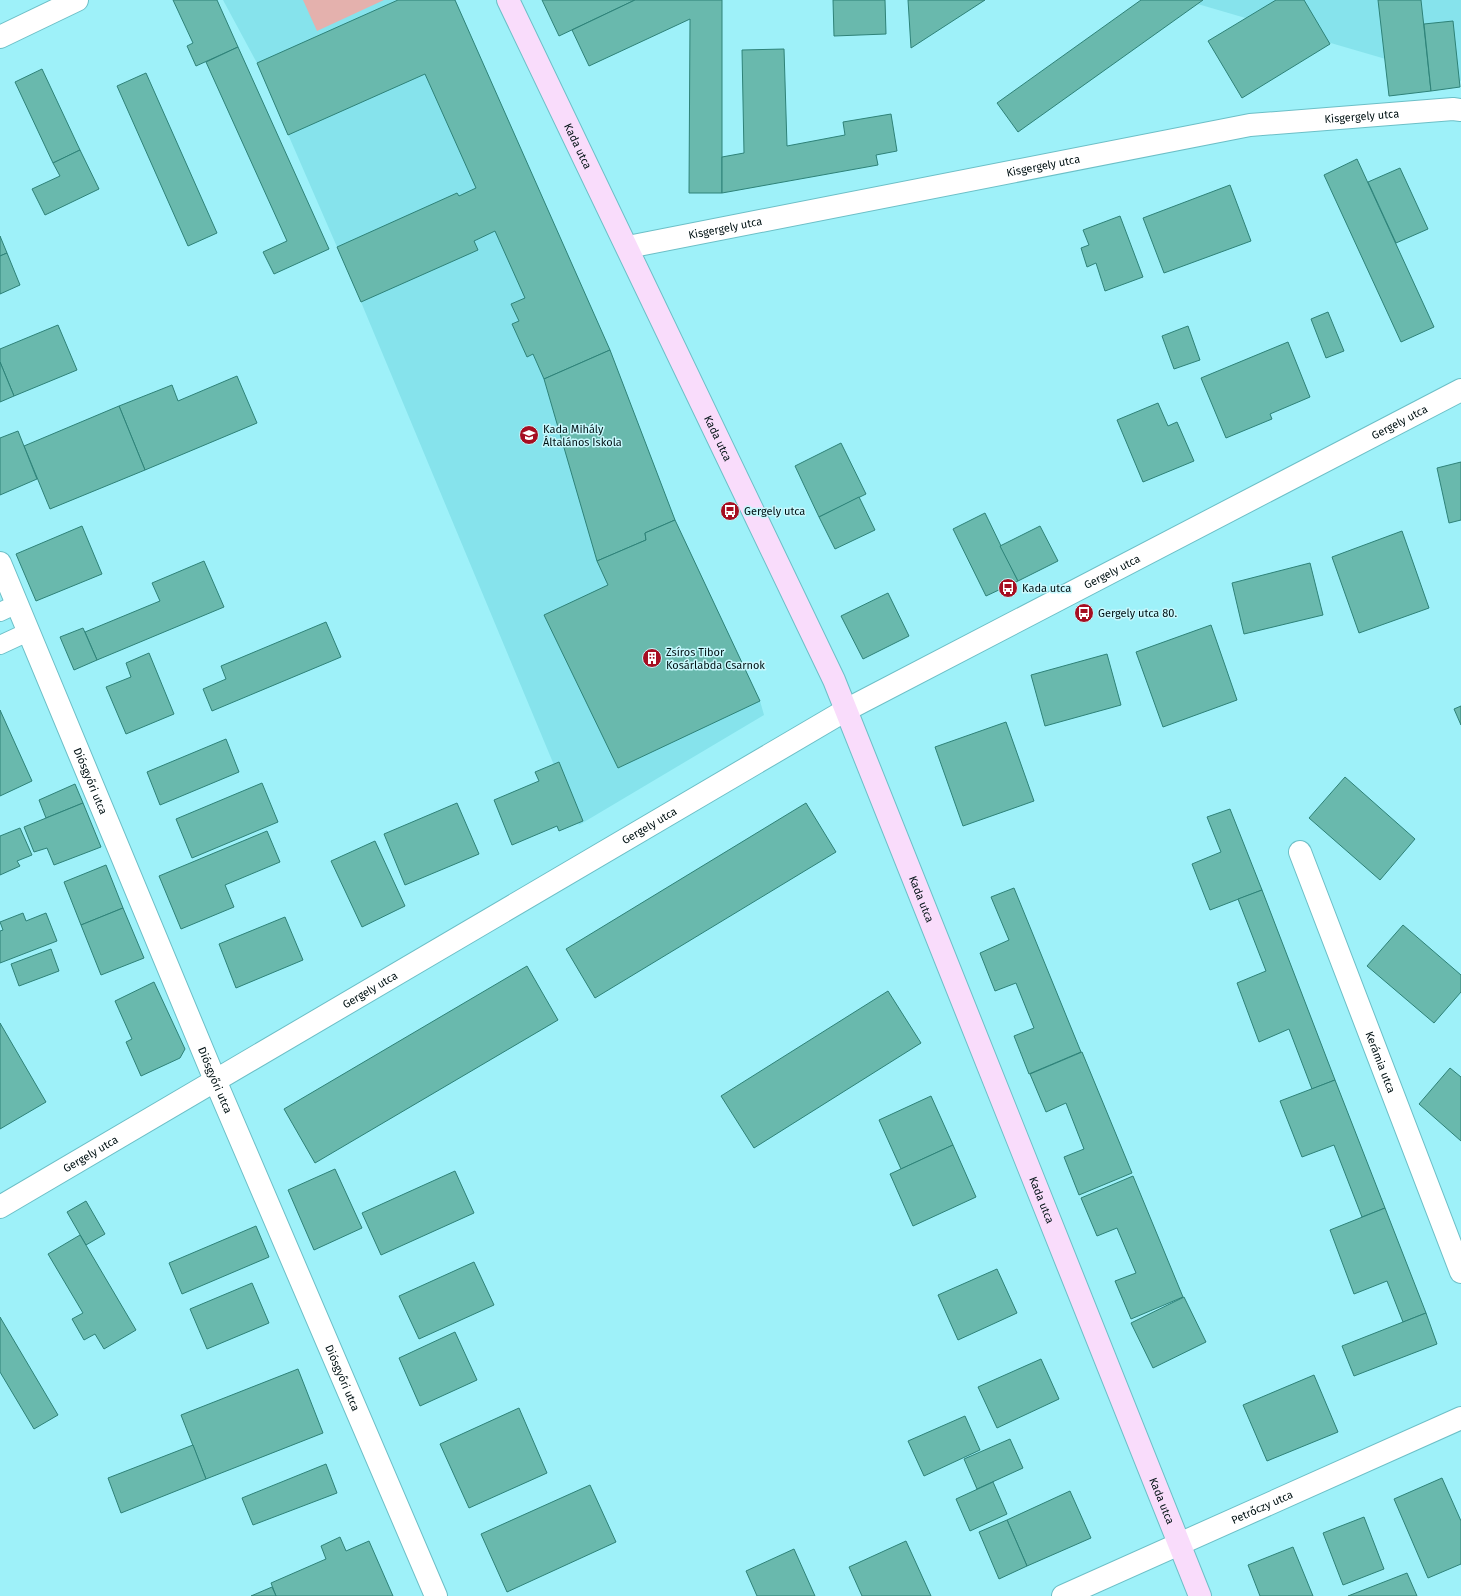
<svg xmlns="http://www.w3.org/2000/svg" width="1461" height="1596" font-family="'Fira Sans',sans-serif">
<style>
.built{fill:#86e3ec}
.green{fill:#e4b1ad}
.building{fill:#69b9ad;stroke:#2e8278}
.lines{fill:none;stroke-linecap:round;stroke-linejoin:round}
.lane-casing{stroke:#6cbfc7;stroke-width:20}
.street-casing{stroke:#6cbfc7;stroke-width:24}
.secondary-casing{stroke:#6cbfc7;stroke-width:24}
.lane{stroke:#fff;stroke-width:18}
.street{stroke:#fff;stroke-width:22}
.secondary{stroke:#f9dcfb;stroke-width:22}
.labels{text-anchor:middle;stroke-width:3;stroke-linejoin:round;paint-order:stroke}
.street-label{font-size:11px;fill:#001113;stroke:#c8f8fd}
.poi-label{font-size:11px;fill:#001113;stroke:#c8f8fd;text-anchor:start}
</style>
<rect width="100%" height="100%" fill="#9ef1f9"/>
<g class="built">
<path d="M223,0H455L675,520L760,701L764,715L579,825L361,302L257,63Z"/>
<path d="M1184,0H1461V81Z"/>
</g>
<path class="green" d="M303,0H384L317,31Z"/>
<g class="building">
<path d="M173,0H217L238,47L196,66L187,46L193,43Z"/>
<path d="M398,0H455L610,350L544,379L533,354L527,357L512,324L519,321L511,304L525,298L495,231L474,241L478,250L361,302L337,247L457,193L459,196L476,188L425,74L288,135L257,63Z"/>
<path d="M542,0H635L559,36Z"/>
<path d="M635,0H722V193H689L690,19L589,66L572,30Z"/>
<path d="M833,0H885L886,34L834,36Z"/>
<path d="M908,0H985L911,48Z"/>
<path d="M1141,0H1203L1018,132L997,103Z"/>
<path d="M1276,0H1304L1330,44L1242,98L1208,41Z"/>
<path d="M1378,0H1421L1431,91L1389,96Z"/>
<path d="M1453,21L1460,87L1431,91L1424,24Z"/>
<path d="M238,47L329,249L274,274L263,252L287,241L206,62Z"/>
<path d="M784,49L787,146L845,135L843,122L891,114L897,151L876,155L878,165L722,193V157L744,153L742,50Z"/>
<path d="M42,69L80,150L53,163L15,82Z"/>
<path d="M146,73L217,233L188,246L117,86Z"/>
<path d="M80,150L99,189L45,215L32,189L60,176L53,163Z"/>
<path d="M1357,159L1434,327L1401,342L1324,175Z"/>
<path d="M1400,168L1428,229L1396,243L1368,182Z"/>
<path d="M1230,185L1251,241L1164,273L1143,218Z"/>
<path d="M1120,216L1143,277L1105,291L1096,263L1087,267L1081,248L1089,245L1083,230Z"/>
<path d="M0,236L7,253L0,256Z"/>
<path d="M7,253L20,285L0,294V256Z"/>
<path d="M1328,312L1344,351L1326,358L1311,319Z"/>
<path d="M58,325L77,370L14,396L0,362V349Z"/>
<path d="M1188,326L1200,360L1174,369L1162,336Z"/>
<path d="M1288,342L1310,397L1270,414L1272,419L1226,438L1201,378Z"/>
<path d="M610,350L675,520L645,533L646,540L597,561L544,379Z"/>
<path d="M0,362L14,396L0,402Z"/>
<path d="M237,376L257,423L145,470L119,406L172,385L178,401Z"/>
<path d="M1158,403L1168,426L1177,422L1194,461L1143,482L1117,420Z"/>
<path d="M119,406L145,470L50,509L24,446Z"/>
<path d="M18,431L37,479L0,495V438Z"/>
<path d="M841,443L866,494L819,517L795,466Z"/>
<path d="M1461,462V520L1449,523L1437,468Z"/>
<path d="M859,497L875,530L835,549L819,517Z"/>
<path d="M985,513L1018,581L986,596L953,529Z"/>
<path d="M675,520L760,701L618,768L544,615L608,585L597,561L646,540L645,533Z"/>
<path d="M82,526L102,574L36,601L16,554Z"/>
<path d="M1040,526L1058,561L1018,581L1000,546Z"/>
<path d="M1402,531L1429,608L1359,633L1332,557Z"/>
<path d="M204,561L224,607L97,660L85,632L160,601L152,583Z"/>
<path d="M1310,563L1323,615L1244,634L1232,583Z"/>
<path d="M888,593L909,636L863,659L841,616Z"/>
<path d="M326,622L341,657L212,711L203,689L226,679L221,666Z"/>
<path d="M1211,625L1237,700L1163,727L1136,652Z"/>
<path d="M83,628L97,660L74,670L60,637Z"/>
<path d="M149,653L174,714L126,734L106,687L131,677L126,663Z"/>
<path d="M1107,654L1121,705L1045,726L1031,675Z"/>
<path d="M1461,706V725L1454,709Z"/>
<path d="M0,710L32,781L0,796Z"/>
<path d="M1006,722L1034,801L963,826L935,747Z"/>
<path d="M226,739L239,772L160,805L147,772Z"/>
<path d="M559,762L583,821L559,831L557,826L512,845L494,800L539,781L535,772Z"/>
<path d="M1345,777L1415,839L1380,880L1309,818Z"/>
<path d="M262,783L278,822L192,858L176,819Z"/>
<path d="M75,784L83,803L46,818L39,800Z"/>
<path d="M83,803L101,847L54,865L47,848L34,852L24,827Z"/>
<path d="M457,803L479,854L405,885L384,834Z"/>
<path d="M806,803L836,852L595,998L566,949Z"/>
<path d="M1230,809L1262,890L1210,910L1192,864L1221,852L1207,817Z"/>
<path d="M20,828L32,855L17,861L20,866L0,875V836Z"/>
<path d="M267,831L280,862L225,885L234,907L181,929L159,876Z"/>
<path d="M375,841L405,906L362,927L331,861Z"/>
<path d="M106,865L123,908L81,925L64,882Z"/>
<path d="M1014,888L1081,1052L1029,1074L1014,1036L1034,1028L1016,983L995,991L980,953L1009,940L991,897Z"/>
<path d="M1262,890L1335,1080L1312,1089L1289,1029L1259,1042L1237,983L1266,971L1238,899Z"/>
<path d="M123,908L144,958L101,975L81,925Z"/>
<path d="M23,913L26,921L46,913L57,941L0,963V931L3,930L0,922Z"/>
<path d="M285,917L303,960L236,988L219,944Z"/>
<path d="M1403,925L1461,975V992L1434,1023L1367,966Z"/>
<path d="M51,949L59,971L19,986L11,964Z"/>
<path d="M527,966L558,1020L315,1163L284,1109Z"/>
<path d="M154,982L185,1049L180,1058L141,1076L126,1042L132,1039L115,1001Z"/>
<path d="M888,991L921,1043L754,1148L721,1096Z"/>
<path d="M0,1023L46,1102L0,1129Z"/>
<path d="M1082,1052L1132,1173L1079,1195L1064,1157L1084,1149L1066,1103L1046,1112L1030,1074Z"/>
<path d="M1450,1068L1461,1077V1141L1419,1104Z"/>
<path d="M1335,1080L1385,1208L1362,1217L1334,1145L1302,1157L1280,1101Z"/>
<path d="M931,1096L953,1145L901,1169L879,1120Z"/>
<path d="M953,1145L976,1197L913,1226L890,1174Z"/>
<path d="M335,1169L362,1228L314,1250L288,1190Z"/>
<path d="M455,1171L474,1213L381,1255L362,1213Z"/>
<path d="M1133,1176L1183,1297L1131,1319L1115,1281L1136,1273L1117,1228L1097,1236L1081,1198Z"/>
<path d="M86,1201L105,1234L86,1245L67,1212Z"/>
<path d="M1385,1208L1426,1313L1403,1322L1387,1281L1354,1294L1330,1230Z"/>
<path d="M256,1226L269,1257L182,1294L169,1263Z"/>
<path d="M80,1235L136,1330L104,1349L95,1334L84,1340L72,1319L83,1313L48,1254Z"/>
<path d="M474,1262L494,1305L419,1339L399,1296Z"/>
<path d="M997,1269L1017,1313L958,1340L938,1295Z"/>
<path d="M252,1283L269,1323L207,1349L190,1309Z"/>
<path d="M1184,1297L1206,1342L1153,1368L1131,1323Z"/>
<path d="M1426,1313L1437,1344L1354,1376L1342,1346Z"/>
<path d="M0,1317L58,1415L34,1429L0,1372Z"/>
<path d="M455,1332L477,1380L420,1406L399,1358Z"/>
<path d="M1041,1359L1059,1399L997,1428L978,1387Z"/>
<path d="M298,1369L323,1433L206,1479L181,1415Z"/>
<path d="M1314,1375L1338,1432L1267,1461L1243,1405Z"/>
<path d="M519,1408L547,1473L469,1508L440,1444Z"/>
<path d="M965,1416L980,1450L924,1476L908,1441Z"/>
<path d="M1010,1439L1023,1468L977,1489L964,1459Z"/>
<path d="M193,1445L206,1479L121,1513L108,1478Z"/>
<path d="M326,1464L337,1493L253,1525L242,1498Z"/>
<path d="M1442,1478L1461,1521V1564L1428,1578L1394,1499Z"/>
<path d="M993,1482L1007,1514L970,1531L956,1499Z"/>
<path d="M590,1485L616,1542L507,1592L481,1534Z"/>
<path d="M1070,1491L1091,1538L1027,1566L1007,1520Z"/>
<path d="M1364,1517L1384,1569L1343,1585L1323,1533Z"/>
<path d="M1007,1520L1027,1566L999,1579L979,1532Z"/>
<path d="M340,1537L346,1551L369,1541L393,1596H276L271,1583L326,1559L321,1546Z"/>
<path d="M906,1541L931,1596H862L849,1567Z"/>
<path d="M1293,1547L1313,1596H1260L1248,1565Z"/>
<path d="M794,1549L815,1596H757L746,1571Z"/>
<path d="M1407,1573L1417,1596H1348Z"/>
<path d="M272,1587L276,1596H251Z"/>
</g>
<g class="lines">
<defs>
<g id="lane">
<path d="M0,612L17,604"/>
<path d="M0,645L28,632"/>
</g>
<g id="street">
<path d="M0,37L77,0"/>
<path id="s1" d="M628,247L1250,125L1453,109L1461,110"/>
<path id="s2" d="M0,563L215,1080L436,1596"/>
<path id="s3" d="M1300,852L1461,1272"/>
<path id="s4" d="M0,1207L846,710L1461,390"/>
<path id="s5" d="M1063,1596L1461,1418"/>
</g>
<g id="secondary">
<path id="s6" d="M508,0L834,680L1200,1596"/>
</g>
</defs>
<use href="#lane" class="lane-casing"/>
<use href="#street" class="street-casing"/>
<use href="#secondary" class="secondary-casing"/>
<use href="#lane" class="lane"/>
<use href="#street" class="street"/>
<use href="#secondary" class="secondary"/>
</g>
<defs>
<symbol id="school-disc" viewBox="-11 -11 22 22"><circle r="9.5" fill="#a60e21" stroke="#c8f8fd"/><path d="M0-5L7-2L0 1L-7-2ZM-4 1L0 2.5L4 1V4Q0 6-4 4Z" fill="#fff"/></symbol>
<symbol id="bus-disc" viewBox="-11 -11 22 22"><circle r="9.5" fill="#a60e21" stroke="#c8f8fd"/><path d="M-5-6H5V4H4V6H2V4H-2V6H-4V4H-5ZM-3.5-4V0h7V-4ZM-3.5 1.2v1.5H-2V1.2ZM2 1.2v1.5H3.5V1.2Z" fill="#fff"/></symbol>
<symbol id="building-disc" viewBox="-11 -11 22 22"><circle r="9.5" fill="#a60e21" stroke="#c8f8fd"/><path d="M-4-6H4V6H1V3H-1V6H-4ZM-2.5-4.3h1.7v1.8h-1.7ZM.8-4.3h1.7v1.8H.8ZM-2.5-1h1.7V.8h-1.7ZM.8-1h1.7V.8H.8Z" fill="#fff"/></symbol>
</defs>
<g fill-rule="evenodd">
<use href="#school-disc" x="518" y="424" width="22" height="22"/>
<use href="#bus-disc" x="719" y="500" width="22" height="22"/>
<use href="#bus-disc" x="997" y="577" width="22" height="22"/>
<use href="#bus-disc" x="1073" y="602" width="22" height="22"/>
<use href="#building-disc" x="641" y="647" width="22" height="22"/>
</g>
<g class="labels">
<g class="street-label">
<text dy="4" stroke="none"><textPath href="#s1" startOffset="746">Kisgergely utca</textPath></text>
<text dy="4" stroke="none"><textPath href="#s6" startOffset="162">Kada utca</textPath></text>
<text dy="4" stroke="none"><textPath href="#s1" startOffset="423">Kisgergely utca</textPath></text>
<text dy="4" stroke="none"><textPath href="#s1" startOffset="99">Kisgergely utca</textPath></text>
<text dy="4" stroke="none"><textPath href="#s4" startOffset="1605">Gergely utca</textPath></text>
<text dy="4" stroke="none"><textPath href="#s6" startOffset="486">Kada utca</textPath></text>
<text dy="4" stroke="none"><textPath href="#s4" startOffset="1281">Gergely utca</textPath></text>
<text dy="4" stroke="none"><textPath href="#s2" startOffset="236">Diósgyőri utca</textPath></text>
<text dy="4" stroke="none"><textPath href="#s4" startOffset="753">Gergely utca</textPath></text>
<text dy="4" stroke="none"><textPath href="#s6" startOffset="990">Kada utca</textPath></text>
<text dy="4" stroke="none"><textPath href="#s4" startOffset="429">Gergely utca</textPath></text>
<text dy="4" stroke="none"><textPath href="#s3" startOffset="225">Kerámia utca</textPath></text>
<text dy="4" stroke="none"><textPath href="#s2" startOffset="560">Diósgyőri utca</textPath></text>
<text dy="4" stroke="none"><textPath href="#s4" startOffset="105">Gergely utca</textPath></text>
<text dy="4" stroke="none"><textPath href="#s6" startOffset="1314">Kada utca</textPath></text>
<text dy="4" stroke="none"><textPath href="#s2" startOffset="884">Diósgyőri utca</textPath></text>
<text dy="4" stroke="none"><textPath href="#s6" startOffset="1638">Kada utca</textPath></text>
<text dy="4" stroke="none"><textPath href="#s5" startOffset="218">Petrőczy utca</textPath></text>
</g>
<g class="poi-label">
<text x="543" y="433">Kada Mihály<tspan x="543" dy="13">Általános Iskola</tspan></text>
<text x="744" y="515">Gergely utca</text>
<text x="1022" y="592">Kada utca</text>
<text x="1098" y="617">Gergely utca 80.</text>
<text x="666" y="656">Zsíros Tibor<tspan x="666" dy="13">Kosárlabda Csarnok</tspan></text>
</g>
</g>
</svg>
